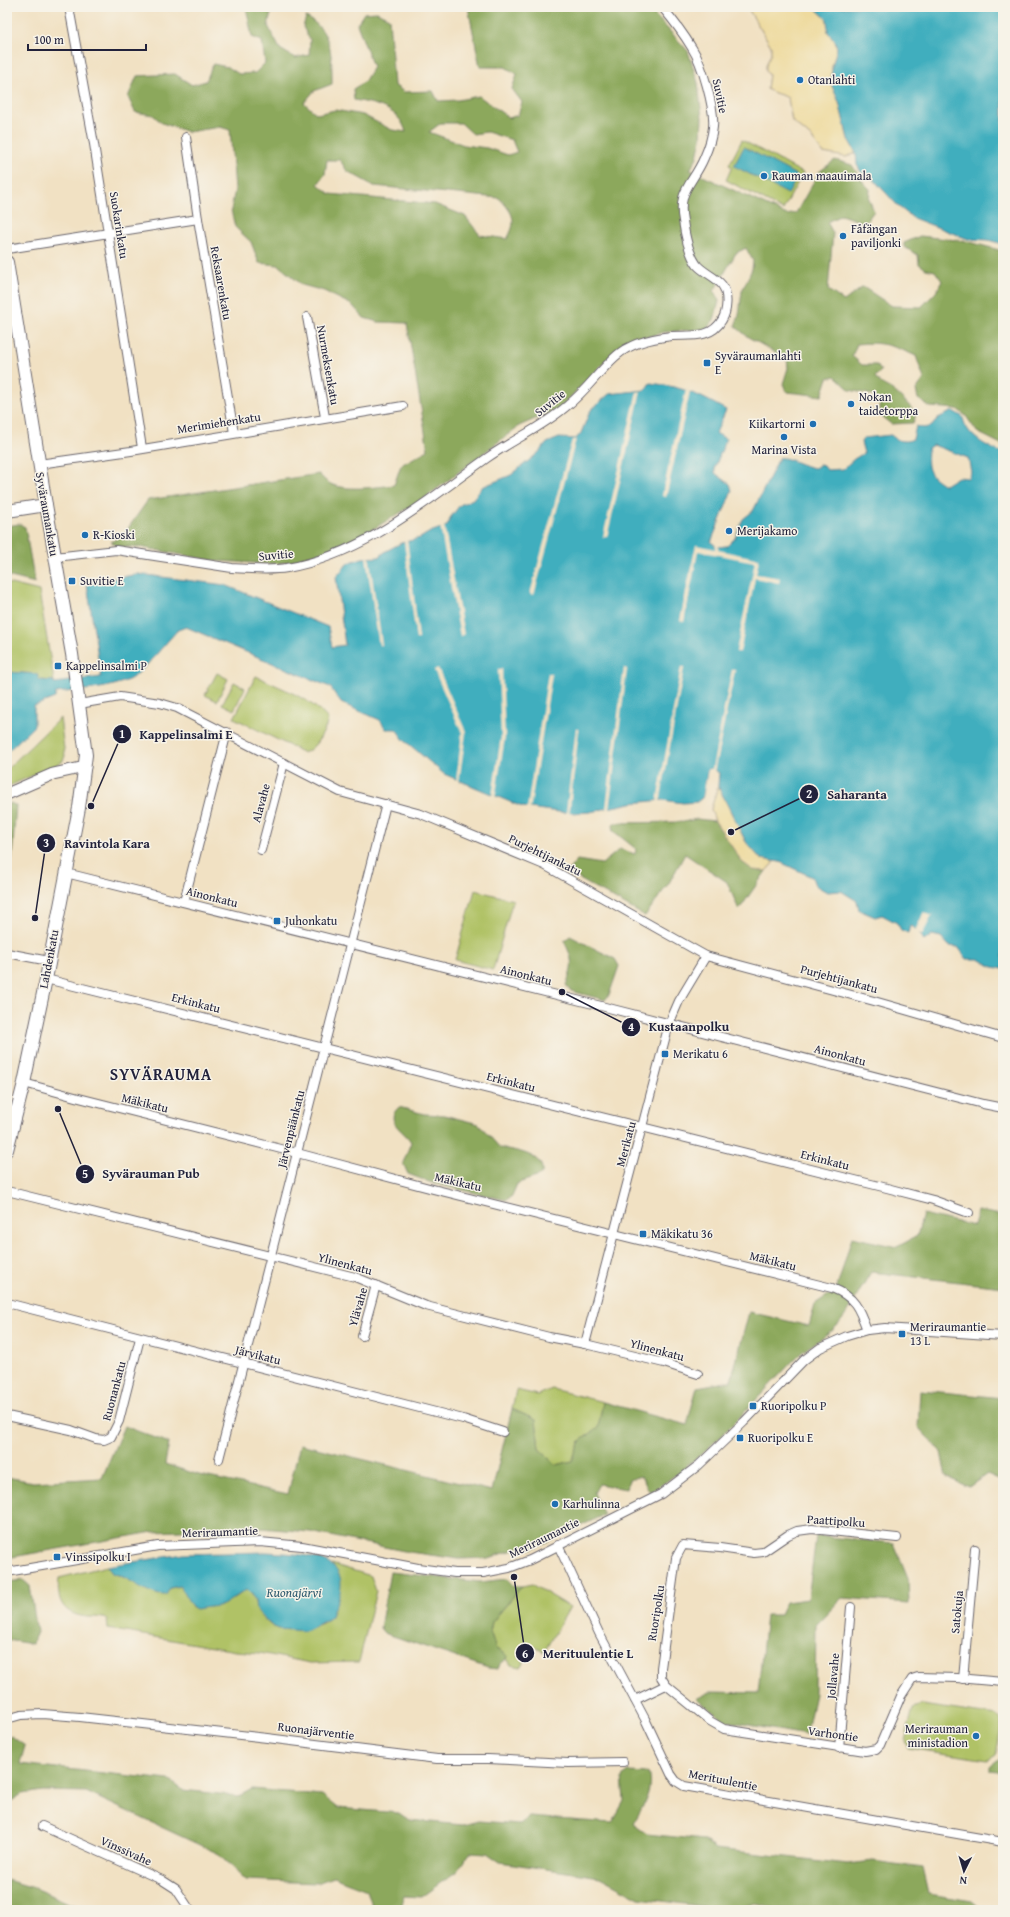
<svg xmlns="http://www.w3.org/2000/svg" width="1010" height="1917" font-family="'Gentium Book Plus',serif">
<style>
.green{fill:#b0c266;stroke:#697250}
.forest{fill:#8ca85b;stroke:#57654b;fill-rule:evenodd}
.sand{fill:#eeda9e;stroke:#887e6c}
.water{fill:#40aebe;stroke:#31687c;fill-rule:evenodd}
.pier{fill:#f1e1c3}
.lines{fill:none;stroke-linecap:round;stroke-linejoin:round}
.minor-casing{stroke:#6a656b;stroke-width:10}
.tertiary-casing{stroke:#6a656b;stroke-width:13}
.secondary-casing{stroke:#6a656b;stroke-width:14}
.minor{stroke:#fff;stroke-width:8}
.tertiary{stroke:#fff;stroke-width:11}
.secondary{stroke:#fff;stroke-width:12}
.poi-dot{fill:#1f6fb2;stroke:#f7f3e8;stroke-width:1.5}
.labels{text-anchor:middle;stroke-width:3;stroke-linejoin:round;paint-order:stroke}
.poi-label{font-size:12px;fill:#22223b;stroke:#f7f3e8;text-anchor:start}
.street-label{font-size:12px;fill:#22223b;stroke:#f7f3e8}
.water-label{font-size:13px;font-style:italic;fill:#2e5a6f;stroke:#f7f3e8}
.district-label{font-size:16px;font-weight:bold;letter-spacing:1px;fill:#22223b;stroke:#f7f3e8}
.leader{fill:none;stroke:#22223b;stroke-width:1.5}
.callout-dot{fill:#22223b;stroke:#f7f3e8;stroke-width:1.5}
.mark-label{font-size:12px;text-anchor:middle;font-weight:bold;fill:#fff}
.callout-label{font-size:13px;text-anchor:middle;font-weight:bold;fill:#22223b;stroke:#f7f3e8;stroke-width:3;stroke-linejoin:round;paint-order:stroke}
</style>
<rect width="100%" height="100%" fill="#f7f3e8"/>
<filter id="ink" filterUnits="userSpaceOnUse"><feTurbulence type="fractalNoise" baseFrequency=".025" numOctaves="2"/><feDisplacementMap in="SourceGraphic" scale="8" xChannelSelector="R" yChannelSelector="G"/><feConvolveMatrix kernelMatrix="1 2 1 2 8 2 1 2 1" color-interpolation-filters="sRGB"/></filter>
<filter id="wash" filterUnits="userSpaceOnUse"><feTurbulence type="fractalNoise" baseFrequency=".012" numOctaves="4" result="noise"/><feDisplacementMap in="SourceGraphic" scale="16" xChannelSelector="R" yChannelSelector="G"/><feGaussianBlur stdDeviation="0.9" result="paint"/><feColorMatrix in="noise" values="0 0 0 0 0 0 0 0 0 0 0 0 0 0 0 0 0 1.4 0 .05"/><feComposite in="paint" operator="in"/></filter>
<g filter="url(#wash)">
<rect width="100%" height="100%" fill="#f1e1c3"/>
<g class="green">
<path d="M742,140L803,173L783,210L726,180L732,167L729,165Z"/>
<path d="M7,583L39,591L54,681L39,680L37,674L7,672Z"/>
<path d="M217,673L228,679L217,701L205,695Z"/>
<path d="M256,676C280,688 311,698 328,719C326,731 315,749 304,753L234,718Z"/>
<path d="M234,682L245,688L234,710L222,704Z"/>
<path d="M60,718L65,756L62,762L7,787V769Z"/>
<path d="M475,890L513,900L493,970L455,960Z"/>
<path d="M552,1389L603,1402L598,1428L580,1441L572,1461L557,1465L539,1449L536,1420L512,1409L516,1390L538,1395Z"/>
<path d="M332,1564L371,1576L376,1591L359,1662L310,1663L260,1653L236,1651L108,1629L107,1619C99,1617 95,1617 88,1617C63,1615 56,1601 59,1578L107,1566L112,1573C128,1577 143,1589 159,1595L170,1588L179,1586L186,1595L192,1607L233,1599L246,1590L252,1593C254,1598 255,1602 256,1608C257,1612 268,1624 272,1626C283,1633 324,1628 330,1617C337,1605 338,1591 340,1578Z"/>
<path d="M532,1584L570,1607L544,1652L533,1646L520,1667L511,1665L507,1659L508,1656L496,1649L490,1631L492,1622L522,1586Z"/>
<path d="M923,1705L997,1716L1002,1722L996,1755L988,1760L908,1748L905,1741L913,1708Z"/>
</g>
<g class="forest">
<path d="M246,7H268L271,13L268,26L280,49L295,58L309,55L310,40L303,27L306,17C333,31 332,57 332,84L314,91L304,103L317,114L335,110L363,115L392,130L406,132C399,108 376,104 354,100L353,89L364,82L373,67L357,24L364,13L377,12L389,18L394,85L404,92L433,91L438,101L458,100L479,96L509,118L518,115L522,102L512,89L517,74L505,67H480L468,7H642L655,15L688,51L698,83L702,118L701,139L697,157L690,170L787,215L796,213L819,172L835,160L852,165L863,182L870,189L869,199L874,211L865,223L841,215L827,222L833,233L828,290L844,301L863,287L892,306L921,307L936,292L942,281L935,271L926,269L919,264L918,255L904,247V243L920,236L966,241L1003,251V445L977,432L966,416L957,409L930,407L918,399L916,390L924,379L916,356C894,346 881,341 857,344L852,356L862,365H877L881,371L875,377C880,384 884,385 891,389C897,393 913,408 916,415L913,423L891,424L882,417L879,404L872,395L850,390L835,376L828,378L822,396L787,392L783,384L788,368L787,359L748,337L735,326L739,315L742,291L752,269L753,261L746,248L736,253L714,291L719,301L714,320L706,329L664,332L622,344L560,408L519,426L425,498L353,541L300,560L274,564L216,561L139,547H120L111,542L124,534L148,500L319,474C322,477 325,481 329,483C343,492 377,487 394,485L401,465L428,450L407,323L378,322L364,318L352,305L324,291L302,285L278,265L259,263L251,242L235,227L231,210L235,189L230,130L220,127L188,132L162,123L153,115L135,112L128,97L137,76L175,74L192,85L206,81L213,64L228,67L239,74L255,73L265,63L262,41L252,37ZM441,123H461L473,134L487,132L512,140L517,152L508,155L487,148L464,145L429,132ZM327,160H340L347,171L374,186L499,198C513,213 518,220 507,239L480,235L465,216L435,204L330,194L318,184L325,174Z"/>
<path d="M19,524L25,527L35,583L7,576V526Z"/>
<path d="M11,803L16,806L12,857L7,878V805Z"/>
<path d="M697,819L715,821L742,862L753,870L766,871L739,910L727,882L685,854L669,883L645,916L567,872L577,860L602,864L620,849L635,854L636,849L612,830L614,823L683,822Z"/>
<path d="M570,936L615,959L619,966L609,995L605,1000L571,991L566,985C574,965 573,959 564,941Z"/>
<path d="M399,1107L424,1114L444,1115L479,1124L500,1148C514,1150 545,1154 542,1173C534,1180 526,1179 517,1184L512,1196L506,1200L432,1183L408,1174L403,1163L411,1142C404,1130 383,1122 399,1107Z"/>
<path d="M978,1211L1002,1215L1003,1214V1287L871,1272C859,1291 849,1315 833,1330C822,1340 808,1346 799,1355C750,1404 709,1457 650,1492L641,1476L629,1480L626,1489L599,1484L594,1493L604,1515L531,1549L526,1546L489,1558L459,1559L409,1552L310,1532L260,1528L153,1532L7,1558V1477L33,1482L102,1478L124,1426L169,1443L165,1464L199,1475L288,1494L300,1444L492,1491L512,1409L536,1420L539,1449L557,1465L572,1461L580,1441L598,1428L603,1402L687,1425L697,1387L731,1381L749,1312L809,1326L815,1304L827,1296L835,1294L852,1237L897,1247L917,1236L923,1214L974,1226Z"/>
<path d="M920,1390L1003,1398V1481L987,1474L969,1487L946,1477L941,1452L918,1427Z"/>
<path d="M816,1536L894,1543L908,1578L909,1603L842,1598L816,1625L815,1694L806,1735L726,1721L696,1699L710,1692L758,1693L766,1615H780L786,1602L808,1599Z"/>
<path d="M390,1572L480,1582L507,1579L514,1586H522L492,1622L490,1631L496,1649L508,1656L507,1659L500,1664L498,1669L488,1668L384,1633L380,1628Z"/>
<path d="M23,1580L30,1586L37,1632L32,1644L7,1640V1582Z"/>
<path d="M11,1736L25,1746L20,1764L169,1780L183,1790L239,1796L252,1789L322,1795L338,1808L399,1813L409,1820L463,1825L478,1821L520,1824L529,1817L612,1823L624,1801L622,1777L629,1772L648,1773C654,1790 641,1810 633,1824L647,1834L704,1840L716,1849L848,1864L873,1861L923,1868L929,1894L972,1901L983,1910H775C770,1906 756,1902 750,1904C741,1907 744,1910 731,1910L639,1898L600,1877L500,1862L487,1853L470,1852L457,1871L421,1897L404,1896L399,1910H373L367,1890L333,1877L317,1883L246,1880L219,1854L86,1792L43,1791L22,1794L7,1804V1739Z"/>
<path d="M1003,1744V1773L990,1771V1766L1000,1758Z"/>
<path d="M7,1880L34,1888L85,1910H7Z"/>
</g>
<g class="sand">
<path d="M747,7H814L827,19L828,32L835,41L837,48L832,67V86L839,102L848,139L856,153L846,157L823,153L811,137L792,121L788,98C781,94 774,94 767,89L769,75L766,71V65L771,53V46Z"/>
<path d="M718,786L746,842L761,859L775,861L766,871L753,870L742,862L715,821L711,809Z"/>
</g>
<g class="water">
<path d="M814,7H1003V244L988,240L968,239L913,218L899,207L874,180L861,172L857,165L856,153L848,139L839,102L832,86V67L837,48L835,41L828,32L827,19Z"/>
<path d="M744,147L798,176L788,194L734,166Z"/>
<path d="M650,383C684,387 697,394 726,410L716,433L726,439L715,467V473L730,484L732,491L711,542L717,547L727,546L735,538L743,519L753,511L779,458C787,456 804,467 815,468L819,465L824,466L827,470L843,469L854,459L864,453L861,442L864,438L891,435C897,441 905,443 913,439L916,426L924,428L932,426L938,418L953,411L963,417C965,435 987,447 1003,453V969L993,967L979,959H967L958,947L949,946L941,937L932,935L924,941C921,935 917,928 910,926L908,933L901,930L897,923L882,915L875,917L859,910L857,901L841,891L827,892L815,885L812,877L780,862L761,859L746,842L718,786L719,773L715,770L708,769L703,797L697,802L683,803L663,800L631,803L590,812L576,813L559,812L522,807L444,774L404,740L396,729H386L380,720L341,703L330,687L186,627L178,630C166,642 141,675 128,680C106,690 79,690 56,693L55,698L34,706V726L7,752V672L37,674L39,680L54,681V683L101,677L87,584L138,574L225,585L328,627L332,647L345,645L336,577L348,563L362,558L379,557L386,551L401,543L420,538L430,532L447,526L450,518L460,505L473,499L482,487L511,475L538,453L547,443L559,438L576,439L581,433L590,411L609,394L645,390ZM933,445L968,458L971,472L968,478L958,477L945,485C926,474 927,468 928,448Z"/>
<path d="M267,1552C292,1554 349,1553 340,1592C338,1601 333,1610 330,1618L305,1631L279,1629L272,1626L256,1609L255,1601L252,1593L246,1590L223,1605L196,1609C187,1605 187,1592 179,1586L170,1588L166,1595C146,1596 131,1577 112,1573L107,1566L184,1554Z"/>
</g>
<g class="pier">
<path d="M686,390L690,391L666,497L662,496Z"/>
<path d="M641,391L607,537H603L637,392Z"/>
<path d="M576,439L534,595L530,594L572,440Z"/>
<path d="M444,525L464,635L460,636L440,526Z"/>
<path d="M407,539L419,639H416L404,540Z"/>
<path d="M716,543L719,545L718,550L759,559L756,574L780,578L779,583L755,578L740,652H736L755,562L698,551L684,622L680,621L696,545L715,549Z"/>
<path d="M366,556H369L382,645H379Z"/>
<path d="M681,667H684L660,802H657Z"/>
<path d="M438,668L466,732L459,782H456L462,733L434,670Z"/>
<path d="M624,668L627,669L609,809H606Z"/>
<path d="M498,669H502L505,737L495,798L492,797L501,737Z"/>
<path d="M732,670H735L714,772L710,771L705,797H703L708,769H712Z"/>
<path d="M548,673L552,674L530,810L527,809Z"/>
<path d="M576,729H579L569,815L566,814Z"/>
<path d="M924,912L932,916L922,935L915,931Z"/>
</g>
</g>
<g filter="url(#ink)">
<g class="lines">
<defs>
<g id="minor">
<path d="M69,7L94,144L142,448"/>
<path d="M186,137L198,219L234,433"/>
<path d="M7,249L198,219"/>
<path d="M307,317L325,417"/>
<path d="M39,464L131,451L403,406"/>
<path d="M55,557L116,550L232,568C250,569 269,571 287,568C365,554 425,502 487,458C514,439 543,427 568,405C586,391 599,371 616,356C630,343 654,338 672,336C691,335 711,339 722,320C727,312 729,294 722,285C716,277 704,273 697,265C689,254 685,235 683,221C677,190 693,184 704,158C708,149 712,138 713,127C715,109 702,63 692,48C683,33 673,20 662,7"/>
<path d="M79,704L120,697L160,703L177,708L340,792L421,814L544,865L706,956L874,1001L1003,1038"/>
<path d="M261,850L284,763"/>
<path d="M66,873L597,1005L983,1104L1003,1108"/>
<path d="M184,902L227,732"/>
<path d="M7,953L49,961"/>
<path d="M46,979L883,1187L933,1200L969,1213"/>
<path d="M24,1083L75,1097L297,1153L433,1189L832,1288C855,1297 859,1308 867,1330"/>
<path d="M7,1111L18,1110"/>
<path d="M7,1191L355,1277L426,1306L549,1337L585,1344L664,1363L698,1374"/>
<path d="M7,1303L463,1419L503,1432"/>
<path d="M362,1336L376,1285"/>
<path d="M585,1344L669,1024L679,1001L706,956"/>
<path d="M7,1416L71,1430L96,1439L104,1440L111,1437L119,1421L140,1338"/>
<path d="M219,1459L386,804"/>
<path d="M558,1545L599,1633L645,1719L671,1774L676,1781L684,1786L1003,1842"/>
<path d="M7,1572L158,1546L260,1542L302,1546L418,1568L455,1573H483L509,1568L530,1560L661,1494L699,1465L744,1422L804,1360L820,1348L847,1336L867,1330L885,1328L1003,1336"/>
<path d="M963,1679L975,1549"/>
<path d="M666,1685L661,1677V1668L676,1558L683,1545L720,1548L754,1553L763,1552L788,1535L797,1531L812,1529L897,1538"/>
<path d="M635,1700L666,1685L710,1721L724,1729L865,1751L876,1749L880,1745L901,1696L912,1679L918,1677L957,1678L1003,1682"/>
<path d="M7,1719L21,1715L42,1714L80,1717L267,1738L437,1759H488L568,1763L623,1762"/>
<path d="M839,1748L851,1607"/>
<path d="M42,1826L162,1880L176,1889L190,1910"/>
<path d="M508,1910H516"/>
</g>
<path id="tertiary" d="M7,794L53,774L85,767"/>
<g id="secondary">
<path d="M7,262L45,499L72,654L86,755L79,808L46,979L24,1083L7,1150"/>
<path d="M7,511L46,505"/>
</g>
</defs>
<use href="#minor" class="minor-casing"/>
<use href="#tertiary" class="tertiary-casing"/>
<use href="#secondary" class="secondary-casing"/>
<use href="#minor" class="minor"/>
<use href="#tertiary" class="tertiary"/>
<use href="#secondary" class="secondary"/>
</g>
</g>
<g class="poi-dot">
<circle cx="800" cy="80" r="4"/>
<circle cx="764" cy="176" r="4"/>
<circle cx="843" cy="236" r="4"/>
<rect x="703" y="359" width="8" height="8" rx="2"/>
<circle cx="851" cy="404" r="4"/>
<circle cx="813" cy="424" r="4"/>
<circle cx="784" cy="437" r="4"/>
<circle cx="729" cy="531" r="4"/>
<circle cx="85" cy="535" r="4"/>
<rect x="68" y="577" width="8" height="8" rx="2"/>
<rect x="54" y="662" width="8" height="8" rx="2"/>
<rect x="273" y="917" width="8" height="8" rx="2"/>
<rect x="661" y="1050" width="8" height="8" rx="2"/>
<rect x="639" y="1230" width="8" height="8" rx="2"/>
<rect x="898" y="1330" width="8" height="8" rx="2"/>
<rect x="749" y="1402" width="8" height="8" rx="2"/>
<rect x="736" y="1434" width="8" height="8" rx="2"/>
<circle cx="555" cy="1504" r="4"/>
<rect x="53" y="1553" width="8" height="8" rx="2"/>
<circle cx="976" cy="1736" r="4"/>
</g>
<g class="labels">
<g class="poi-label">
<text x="808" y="84">Otanlahti</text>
<text x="772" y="180">Rauman maauimala</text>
<text x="851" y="233">Fåfängan<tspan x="851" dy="14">paviljonki</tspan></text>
<text x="715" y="360">Syväraumanlahti<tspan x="715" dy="14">E</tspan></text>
<text x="859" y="401">Nokan<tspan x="859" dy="14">taidetorppa</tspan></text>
<text x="805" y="428" text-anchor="end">Kiikartorni</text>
<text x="784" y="454" text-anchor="middle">Marina Vista</text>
<text x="737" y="535">Merijakamo</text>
<text x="93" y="539">R-Kioski</text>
<text x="80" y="585">Suvitie E</text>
<text x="66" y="670">Kappelinsalmi P</text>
<text x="285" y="925">Juhonkatu</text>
<text x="673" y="1058">Merikatu 6</text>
<text x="651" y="1238">Mäkikatu 36</text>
<text x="910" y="1331">Meriraumantie<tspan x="910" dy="14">13 L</tspan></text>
<text x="761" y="1410">Ruoripolku P</text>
<text x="748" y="1442">Ruoripolku E</text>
<text x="563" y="1508">Karhulinna</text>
<text x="65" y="1561">Vinssipolku I</text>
<text x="968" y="1733" text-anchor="end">Merirauman<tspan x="968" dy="14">ministadion</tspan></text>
</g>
<g class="street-label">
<text transform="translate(720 96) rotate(78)" y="4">Suvitie</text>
<text transform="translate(119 225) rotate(81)" y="4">Suokarinkatu</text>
<text transform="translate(221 283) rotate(80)" y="4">Reksaarenkatu</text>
<text transform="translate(328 365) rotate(80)" y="4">Nurmeksenkatu</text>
<text transform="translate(550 403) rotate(-38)" y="4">Suvitie</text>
<text transform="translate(219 423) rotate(-9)" y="4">Merimiehenkatu</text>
<text transform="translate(47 514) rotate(80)" y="4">Syväraumankatu</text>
<text transform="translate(276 555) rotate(-5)" y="4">Suvitie</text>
<text transform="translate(261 803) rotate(-75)" y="4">Alavahe</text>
<text transform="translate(545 855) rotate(26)" y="4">Purjehtijankatu</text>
<text transform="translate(212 897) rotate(14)" y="4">Ainonkatu</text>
<text transform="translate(49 959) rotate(-79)" y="4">Lahdenkatu</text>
<text transform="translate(526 975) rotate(14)" y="4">Ainonkatu</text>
<text transform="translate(839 979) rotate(15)" y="4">Purjehtijankatu</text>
<text transform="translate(196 1003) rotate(14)" y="4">Erkinkatu</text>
<text transform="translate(840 1055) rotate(15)" y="4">Ainonkatu</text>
<text transform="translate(511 1082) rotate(14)" y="4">Erkinkatu</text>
<text transform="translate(145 1103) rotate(14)" y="4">Mäkikatu</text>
<text transform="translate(291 1129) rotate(-76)" y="4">Järvenpäänkatu</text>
<text transform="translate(626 1144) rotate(-75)" y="4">Merikatu</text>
<text transform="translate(825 1160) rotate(14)" y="4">Erkinkatu</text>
<text transform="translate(458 1182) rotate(13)" y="4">Mäkikatu</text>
<text transform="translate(773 1261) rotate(14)" y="4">Mäkikatu</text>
<text transform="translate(345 1264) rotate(15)" y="4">Ylinenkatu</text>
<text transform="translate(358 1307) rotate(-74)" y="4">Ylävahe</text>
<text transform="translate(657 1350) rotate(15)" y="4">Ylinenkatu</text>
<text transform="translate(258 1355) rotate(14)" y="4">Järvikatu</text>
<text transform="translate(114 1391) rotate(-75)" y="4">Ruonankatu</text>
<text transform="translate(836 1521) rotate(4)" y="4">Paattipolku</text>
<text transform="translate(220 1532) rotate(-2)" y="4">Meriraumantie</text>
<text transform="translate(544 1538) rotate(-26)" y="4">Meriraumantie</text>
<text transform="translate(957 1612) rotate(-85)" y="4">Satokuja</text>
<text transform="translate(656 1613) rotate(-81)" y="4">Ruoripolku</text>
<text transform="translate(833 1676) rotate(-85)" y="4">Jollavahe</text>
<text transform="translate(316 1731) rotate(7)" y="4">Ruonajärventie</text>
<text transform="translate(833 1734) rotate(8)" y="4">Varhontie</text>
<text transform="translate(723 1780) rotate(11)" y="4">Merituulentie</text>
<text transform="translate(126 1851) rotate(24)" y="4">Vinssivahe</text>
</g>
<g class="water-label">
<text x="294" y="1597">Ruonajärvi</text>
</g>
<g class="district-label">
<text x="161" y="1080">SYVÄRAUMA</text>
</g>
</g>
<path class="leader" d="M91 806L122 734M731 832L809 794M35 918L46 843M562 992L631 1027M58 1109L85 1174M514 1577L525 1653"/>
<g class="callout-dot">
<circle cx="91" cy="806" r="4"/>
<circle cx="731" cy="832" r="4"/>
<circle cx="35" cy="918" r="4"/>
<circle cx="562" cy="992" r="4"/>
<circle cx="58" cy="1109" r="4"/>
<circle cx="514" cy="1577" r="4"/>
<circle cx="122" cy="734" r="10"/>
<circle cx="809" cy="794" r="10"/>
<circle cx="46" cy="843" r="10"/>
<circle cx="631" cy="1027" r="10"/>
<circle cx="85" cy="1174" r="10"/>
<circle cx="525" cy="1653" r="10"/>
</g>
<g class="mark-label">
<text x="122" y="738">1</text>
<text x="809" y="798">2</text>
<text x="46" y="847">3</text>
<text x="631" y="1031">4</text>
<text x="85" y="1178">5</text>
<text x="525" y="1658">6</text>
</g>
<g class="callout-label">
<text x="186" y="739">Kappelinsalmi E</text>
<text x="857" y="799">Saharanta</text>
<text x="107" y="848">Ravintola Kara</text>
<text x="689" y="1031">Kustaanpolku</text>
<text x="151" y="1178">Syvärauman Pub</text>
<text x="588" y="1658">Merituulentie L</text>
</g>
<rect width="1010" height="1917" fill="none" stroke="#f7f3e8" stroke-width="24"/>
<g transform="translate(964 1871) rotate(185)" stroke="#f7f3e8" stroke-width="3" paint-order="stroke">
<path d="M0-3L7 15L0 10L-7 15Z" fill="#22223b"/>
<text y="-6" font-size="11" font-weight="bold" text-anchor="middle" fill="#22223b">N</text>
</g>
<path d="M28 44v6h118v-6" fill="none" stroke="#22223b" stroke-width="2"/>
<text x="34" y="44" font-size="12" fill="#22223b" stroke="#f7f3e8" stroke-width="3" paint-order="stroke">100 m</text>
</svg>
